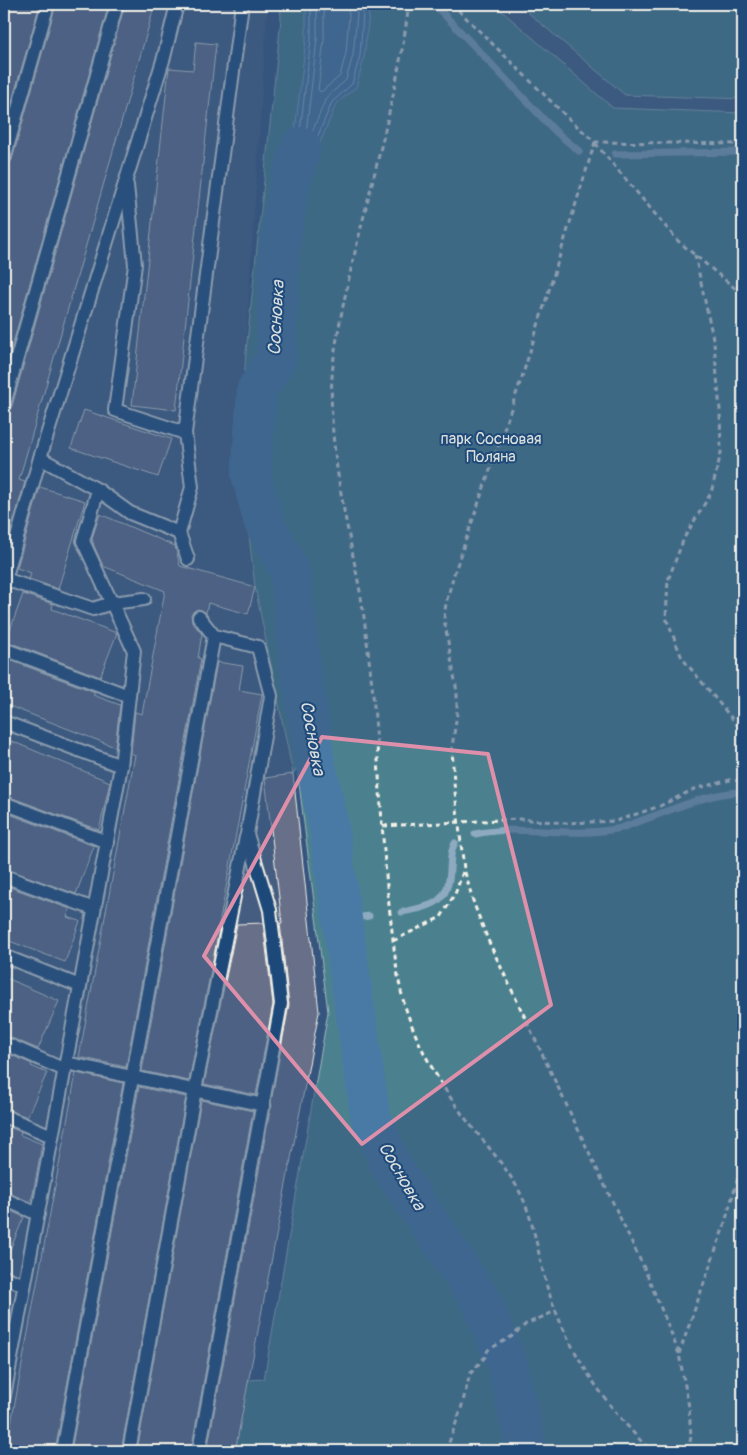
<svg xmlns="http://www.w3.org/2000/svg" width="747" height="1455" font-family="Pangolin,sans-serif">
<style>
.built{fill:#445d81}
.green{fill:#4c818f;stroke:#a0b9bc}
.water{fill:#487aa5;stroke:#8daac0}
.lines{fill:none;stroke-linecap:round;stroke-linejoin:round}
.shore{stroke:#afc1cd;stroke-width:1}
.stream{stroke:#8daac0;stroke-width:7}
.river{stroke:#487aa5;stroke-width:40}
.building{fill:#676f89;stroke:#f4f1e8}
.service-casing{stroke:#f4f1e8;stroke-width:16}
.path{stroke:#f4f1e8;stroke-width:3;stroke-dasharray:5 4;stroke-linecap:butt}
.service{stroke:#1f4a7a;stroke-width:12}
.marked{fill:none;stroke:#de8fa9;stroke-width:4;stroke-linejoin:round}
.labels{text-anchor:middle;stroke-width:4;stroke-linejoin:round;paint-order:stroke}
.park-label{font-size:16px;fill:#dbe0db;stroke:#1f4a7a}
.water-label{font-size:18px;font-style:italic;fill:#dadfde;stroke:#1f4a7a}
</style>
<rect width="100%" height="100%" fill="#35557e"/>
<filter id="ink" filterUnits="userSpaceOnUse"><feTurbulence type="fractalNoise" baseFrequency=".02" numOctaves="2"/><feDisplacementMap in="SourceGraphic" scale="10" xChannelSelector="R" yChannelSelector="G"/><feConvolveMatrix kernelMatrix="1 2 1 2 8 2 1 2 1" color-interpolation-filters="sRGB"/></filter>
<g filter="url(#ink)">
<g class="built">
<path d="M4,4H268L238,465L255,587L293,774L319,1012L235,1451H4Z"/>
<path d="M470,4H743V132L599,131Z"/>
</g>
<g class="green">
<path d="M280,4H494L613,108L743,113V1451H235L248,1380L264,1379L328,1012L297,768L293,774L255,587L247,520L238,465L246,352L281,19Z"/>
<path d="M518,4H743V99L625,95Z"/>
</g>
<path class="water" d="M306,4H365L369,12L364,57L356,87L336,104L308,172L287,199L306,39Z"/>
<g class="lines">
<g class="shore">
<path d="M311,4V39L295,174L297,176L304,169L332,102L352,84L360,56L363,13L361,4"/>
<path d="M317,4V39L306,133L308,136L311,135L326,98L346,80L353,55L357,14L354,4"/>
<path d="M324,4V40L318,90L321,92L340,76L346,53L349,15L347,4"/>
</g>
<g class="stream">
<path d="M434,4L556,132L579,151"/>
<path d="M615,154L743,152"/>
<path d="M475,834C521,824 569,838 616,829C623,828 630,825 637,822C673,810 705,793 743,792"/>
<path d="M402,912C432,906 449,904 450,869C451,859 450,851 455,843"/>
<path d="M342,920L369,916"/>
</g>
<path class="river" d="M301,147L288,191L279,252L276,359L257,389L251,475L264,523L290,572L301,671L314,756L329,827L370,1115L390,1164L483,1304L507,1364L527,1451"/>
</g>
<g class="building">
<path d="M4,4H40L4,129Z"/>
<path d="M56,4H109L4,375V166L9,164L12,160Z"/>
<path d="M125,4H155L19,480L25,482L4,555V412L9,410L12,406Z"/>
<path d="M196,42L216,44L176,410L132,405L169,68L193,70Z"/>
<path d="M84,410L171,439L158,477L71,448Z"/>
<path d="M40,487L85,501L58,589L29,579L31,573L17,568Z"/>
<path d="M100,514L175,546L180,566L255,587L248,614L208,603L206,613L198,609L194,611L191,614L192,622L202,634L198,658L201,659L126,1067L79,1057L135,755L131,753L135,712L142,714L165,591L103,566L94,546L92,538Z"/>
<path d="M23,594L53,604L52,609L117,633L100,677L6,641Z"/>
<path d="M4,658L95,692L93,695L120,705L115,747L4,704Z"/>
<path d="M217,662L243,666L239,690L262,694L219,925H220L189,1081L142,1071Z"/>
<path d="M4,738L110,782L99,830L4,795Z"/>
<path d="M293,774L319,1012L235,1451H207L270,1111L272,1106L271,1102L289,1005L280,923H282L265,778Z"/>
<path d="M4,812L94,846L76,894L4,868Z"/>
<path d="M4,885L70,909L67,917L80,921L65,962L4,939Z"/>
<path d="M263,923L273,1004L256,1095L204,1084L237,924Z"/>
<path d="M4,977L59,1001L38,1049L4,1035Z"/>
<path d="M4,1052L32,1064L31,1066L47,1073L27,1117L4,1108Z"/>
<path d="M76,1073L123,1083L55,1451H6Z"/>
<path d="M139,1087L186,1097L121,1451H71Z"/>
<path d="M201,1100L253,1111L191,1451H137Z"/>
<path d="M4,1125L21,1132L20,1135L42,1144L33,1194L30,1202L4,1191Z"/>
<path d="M4,1208L24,1217L4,1264Z"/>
</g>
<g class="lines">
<defs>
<g id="service">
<path d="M4,158L48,4"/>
<path d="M127,185L135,265L115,410L185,433"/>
<path d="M4,404L117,4"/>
<path d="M98,490L130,513L179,533L192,487L185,433L242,4"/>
<path d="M179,533L188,559"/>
<path d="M5,579L93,609L112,603L144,599"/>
<path d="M4,583L40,458L164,57L177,4"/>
<path d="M4,649L129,696"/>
<path d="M4,722L121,766"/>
<path d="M4,803L107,842"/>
<path d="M4,876L94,909"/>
<path d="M4,956L80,986"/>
<path d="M4,1043L65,1070"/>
<path d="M66,1063L264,1105"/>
<path d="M4,1116L52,1136"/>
<path d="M4,1199L38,1214"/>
<path d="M4,1277L24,1285"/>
<path d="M4,1396L121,766L134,651L83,541L98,490L40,458"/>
<path d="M63,1451L214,636L199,617"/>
<path d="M129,1451L195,1090L246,837"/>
<path d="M199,1451L281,1004L270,910L247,834L271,696L258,647L214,636"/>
</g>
</defs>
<use href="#service" class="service-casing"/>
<g class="path">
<path d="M409,4C404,42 397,80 388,117C370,197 346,276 334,357C324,429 345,514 359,586C365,618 368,652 372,685C380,764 381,843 391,922C394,948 397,981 405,1006C417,1045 438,1081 462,1114C483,1142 510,1169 524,1201C536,1230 539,1261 548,1290C568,1351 606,1407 651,1451"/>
<path d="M452,4L567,117L595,142L743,144"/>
<path d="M595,142L522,377L454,574L446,603L444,619L457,692V714L452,747L454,783L464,869L474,904L488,940L645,1270L670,1330L679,1354L689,1407L691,1437L688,1451"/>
<path d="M595,143L678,241L743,295"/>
<path d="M695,255L714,343L720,410L721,453L711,493L684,538L668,580L666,618L682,658L743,732"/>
<path d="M383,826L519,819L566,823L616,821L660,806L694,789L730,780L743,781"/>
<path d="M393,941L441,917L455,894L464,869"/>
<path d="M679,1354L724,1226L743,1160"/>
<path d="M446,1451L461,1409L470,1374L485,1357L488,1350L511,1337L526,1324L556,1311"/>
</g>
<use href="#service" class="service"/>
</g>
</g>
<path d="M0 0H747V1455H0ZM322,737L488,754L551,1005L362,1144L204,956Z" fill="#35557e" fill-opacity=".55" fill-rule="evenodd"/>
<path class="marked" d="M322,737L488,754L551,1005L362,1144L204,956Z"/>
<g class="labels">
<g class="park-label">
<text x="491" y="444">парк Сосновая<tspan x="491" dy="18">Поляна</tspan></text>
</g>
<g class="water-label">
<text transform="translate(276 318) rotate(-87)" y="6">Сосновка</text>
<text transform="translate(313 738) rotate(80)" y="6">Сосновка</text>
<text transform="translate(402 1176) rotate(60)" y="6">Сосновка</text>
</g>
</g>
<rect width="747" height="1455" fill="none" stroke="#1f4a7a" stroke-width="20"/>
<rect x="10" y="10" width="727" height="1435" fill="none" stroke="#f4f1e8" stroke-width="2" filter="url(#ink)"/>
</svg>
